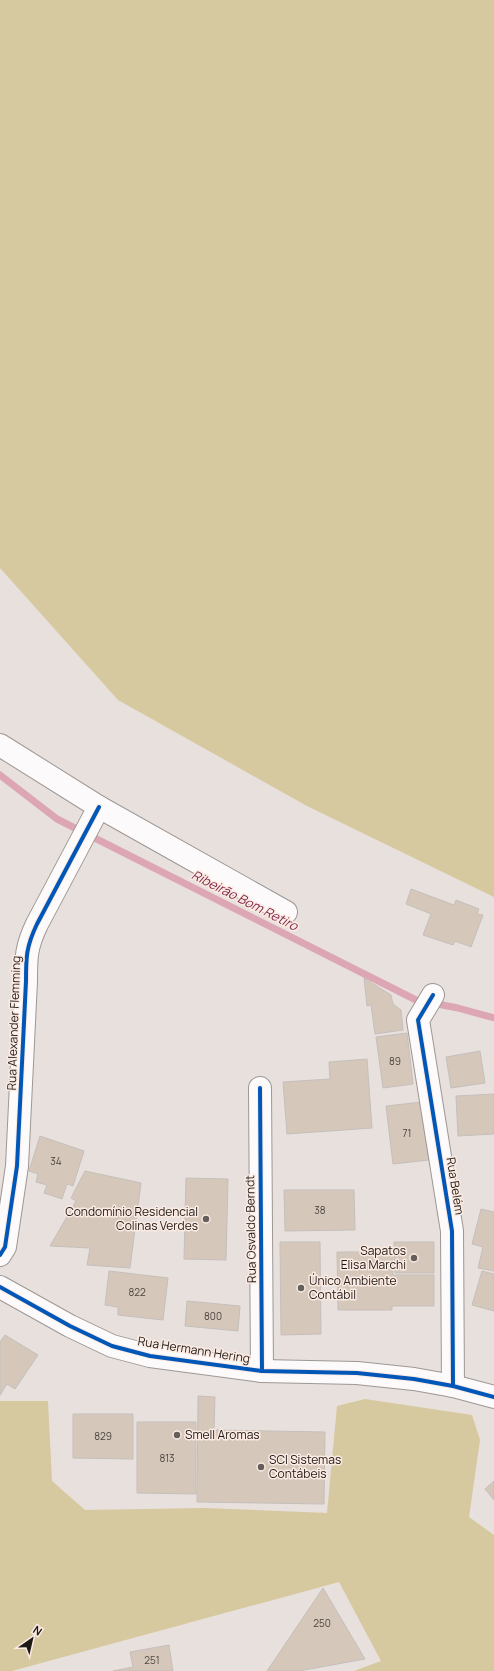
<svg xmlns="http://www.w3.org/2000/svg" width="494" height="1671" font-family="Manrope,sans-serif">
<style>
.forest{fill:#d6c89f}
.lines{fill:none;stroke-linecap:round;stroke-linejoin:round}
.stream{stroke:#dca6b5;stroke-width:7}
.building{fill:#d5c8bb;stroke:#c5bfbb}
.minor-casing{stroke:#9e9794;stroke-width:24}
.minor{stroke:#fcfafa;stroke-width:22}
.cycleway-casing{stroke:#fcebe3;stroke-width:6}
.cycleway{stroke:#0057b8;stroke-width:4}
.poi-dot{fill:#655f5b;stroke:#fcebe3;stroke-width:1.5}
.labels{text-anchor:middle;stroke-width:3;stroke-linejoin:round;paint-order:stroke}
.number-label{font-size:10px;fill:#4c453f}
.street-label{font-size:12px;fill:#1f1916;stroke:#fcebe3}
.poi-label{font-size:12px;fill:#1f1916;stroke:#fcebe3;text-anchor:start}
.water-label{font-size:13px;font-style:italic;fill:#80294c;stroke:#fcebe3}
</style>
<rect width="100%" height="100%" fill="#e8e0dc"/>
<g class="forest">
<path d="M0,0H494V897L307,806L118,700L0,568Z"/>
<path d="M365,1399L472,1415L480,1440L469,1517L494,1535V1671H354L381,1661L339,1582L12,1671H0V1401H48L52,1481L85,1510L204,1508L327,1513L337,1406Z"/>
</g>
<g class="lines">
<path class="stream" d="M0,775L57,819L416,1000L458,1008L494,1018"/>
</g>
<g class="building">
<path d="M411,889L454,905L456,900L479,909L477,914L483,915L471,947L455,941L453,945L423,935L431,914L406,904Z"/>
<path d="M364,978L391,995L393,1004L401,1010L403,1030L375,1034L371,1005L367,1006Z"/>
<path d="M407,1033L413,1084L383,1088L376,1037Z"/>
<path d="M480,1051L485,1083L451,1088L446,1057Z"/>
<path d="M367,1059L372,1128L287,1134L283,1082L330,1079L329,1062Z"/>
<path d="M494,1094V1134L458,1136L456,1096Z"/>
<path d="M422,1102L429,1160L393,1164L386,1106Z"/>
<path d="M40,1136L84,1151L73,1186L67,1184L62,1199L44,1193L47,1185L36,1182L38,1174L29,1171Z"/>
<path d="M85,1171L141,1183L130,1268L87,1265L90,1248L50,1246L76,1201L71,1198Z"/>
<path d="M186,1178L228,1179L226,1260L184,1259Z"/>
<path d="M284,1190H354L355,1230L285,1231Z"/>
<path d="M481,1209L494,1212V1271L478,1268L483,1247L472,1244Z"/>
<path d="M280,1242H320L321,1334L281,1335Z"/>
<path d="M394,1242H434V1273H395Z"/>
<path d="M337,1252H393V1275H434V1306H392V1310H338Z"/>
<path d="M109,1271L168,1278L163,1320L118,1315V1307L105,1305Z"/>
<path d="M482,1271L494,1274V1311L472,1305Z"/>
<path d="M187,1301L240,1306L238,1331L185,1326Z"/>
<path d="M5,1335L38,1355L15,1389L7,1384L0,1395V1342Z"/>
<path d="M198,1396L215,1397L214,1430L325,1432L324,1504L197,1502Z"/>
<path d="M73,1414H133V1459L73,1458Z"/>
<path d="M137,1422H196V1494L137,1493Z"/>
<path d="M494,1481V1500L485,1489Z"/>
<path d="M323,1588L365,1659L299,1671H267Z"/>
<path d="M169,1645L173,1671H113L133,1667L130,1652Z"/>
</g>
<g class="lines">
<defs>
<g id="minor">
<path d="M0,745L99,807L286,912"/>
<path d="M433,995L418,1020L452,1231L453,1386"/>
<path d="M260,1088L262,1371"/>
<path d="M0,1255L5,1247L17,1166L26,981C26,957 26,947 37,924L99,807"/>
<path d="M0,1287L70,1326L112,1346L150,1356L262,1371L357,1373L414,1379L453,1386L494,1397"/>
</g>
</defs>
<use href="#minor" class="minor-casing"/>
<use href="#minor" class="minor"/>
<defs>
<g id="cycleway">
<path d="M433,995L418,1020L452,1231L453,1386"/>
<path d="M260,1088L262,1371"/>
<path d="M0,1255L5,1247L17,1166L26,981C26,957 26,947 37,924L99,807"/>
<path d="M0,1287L70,1326L112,1346L150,1356L262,1371L357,1373L414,1379L453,1386L494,1397"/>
</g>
</defs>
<use href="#cycleway" class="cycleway-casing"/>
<use href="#cycleway" class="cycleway"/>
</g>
<g class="poi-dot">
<circle cx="206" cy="1219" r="4"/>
<circle cx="414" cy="1258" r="4"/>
<circle cx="301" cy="1288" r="4"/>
<circle cx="177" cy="1435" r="4"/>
<circle cx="261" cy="1467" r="4"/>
</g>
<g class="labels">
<g class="number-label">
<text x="395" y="1065">89</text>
<text x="407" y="1137">71</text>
<text x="56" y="1165">34</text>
<text x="320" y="1214">38</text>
<text x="137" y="1296">822</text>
<text x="213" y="1320">800</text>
<text x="103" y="1440">829</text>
<text x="167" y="1462">813</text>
<text x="322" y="1627">250</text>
<text x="152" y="1664">251</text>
</g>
<g class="street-label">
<text transform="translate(14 1023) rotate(-88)" y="4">Rua Alexander Flemming</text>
<text transform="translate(455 1186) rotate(81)" y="4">Rua Belém</text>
<text transform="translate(251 1229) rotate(-91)" y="4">Rua Osvaldo Berndt</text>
<text transform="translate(194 1350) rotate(9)" y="4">Rua Hermann Hering</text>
</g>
<g class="poi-label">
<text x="198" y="1216" text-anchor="end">Condomínio Residencial<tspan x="198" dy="14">Colinas Verdes</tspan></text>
<text x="406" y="1255" text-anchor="end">Sapatos<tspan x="406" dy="14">Elisa Marchi</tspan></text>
<text x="309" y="1285">Único Ambiente<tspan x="309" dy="14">Contábil</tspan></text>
<text x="185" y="1439">Smell Aromas</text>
<text x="269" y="1464">SCI Sistemas<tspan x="269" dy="14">Contábeis</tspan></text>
</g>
<g class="water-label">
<text transform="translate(245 900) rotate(27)" y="5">Ribeirão Bom Retiro</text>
</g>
</g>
<g transform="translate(32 1639) rotate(34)" stroke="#fcebe3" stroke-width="3" paint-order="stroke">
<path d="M0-3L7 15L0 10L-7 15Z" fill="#1f1916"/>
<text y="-6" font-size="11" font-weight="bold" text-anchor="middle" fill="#1f1916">N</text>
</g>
</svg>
